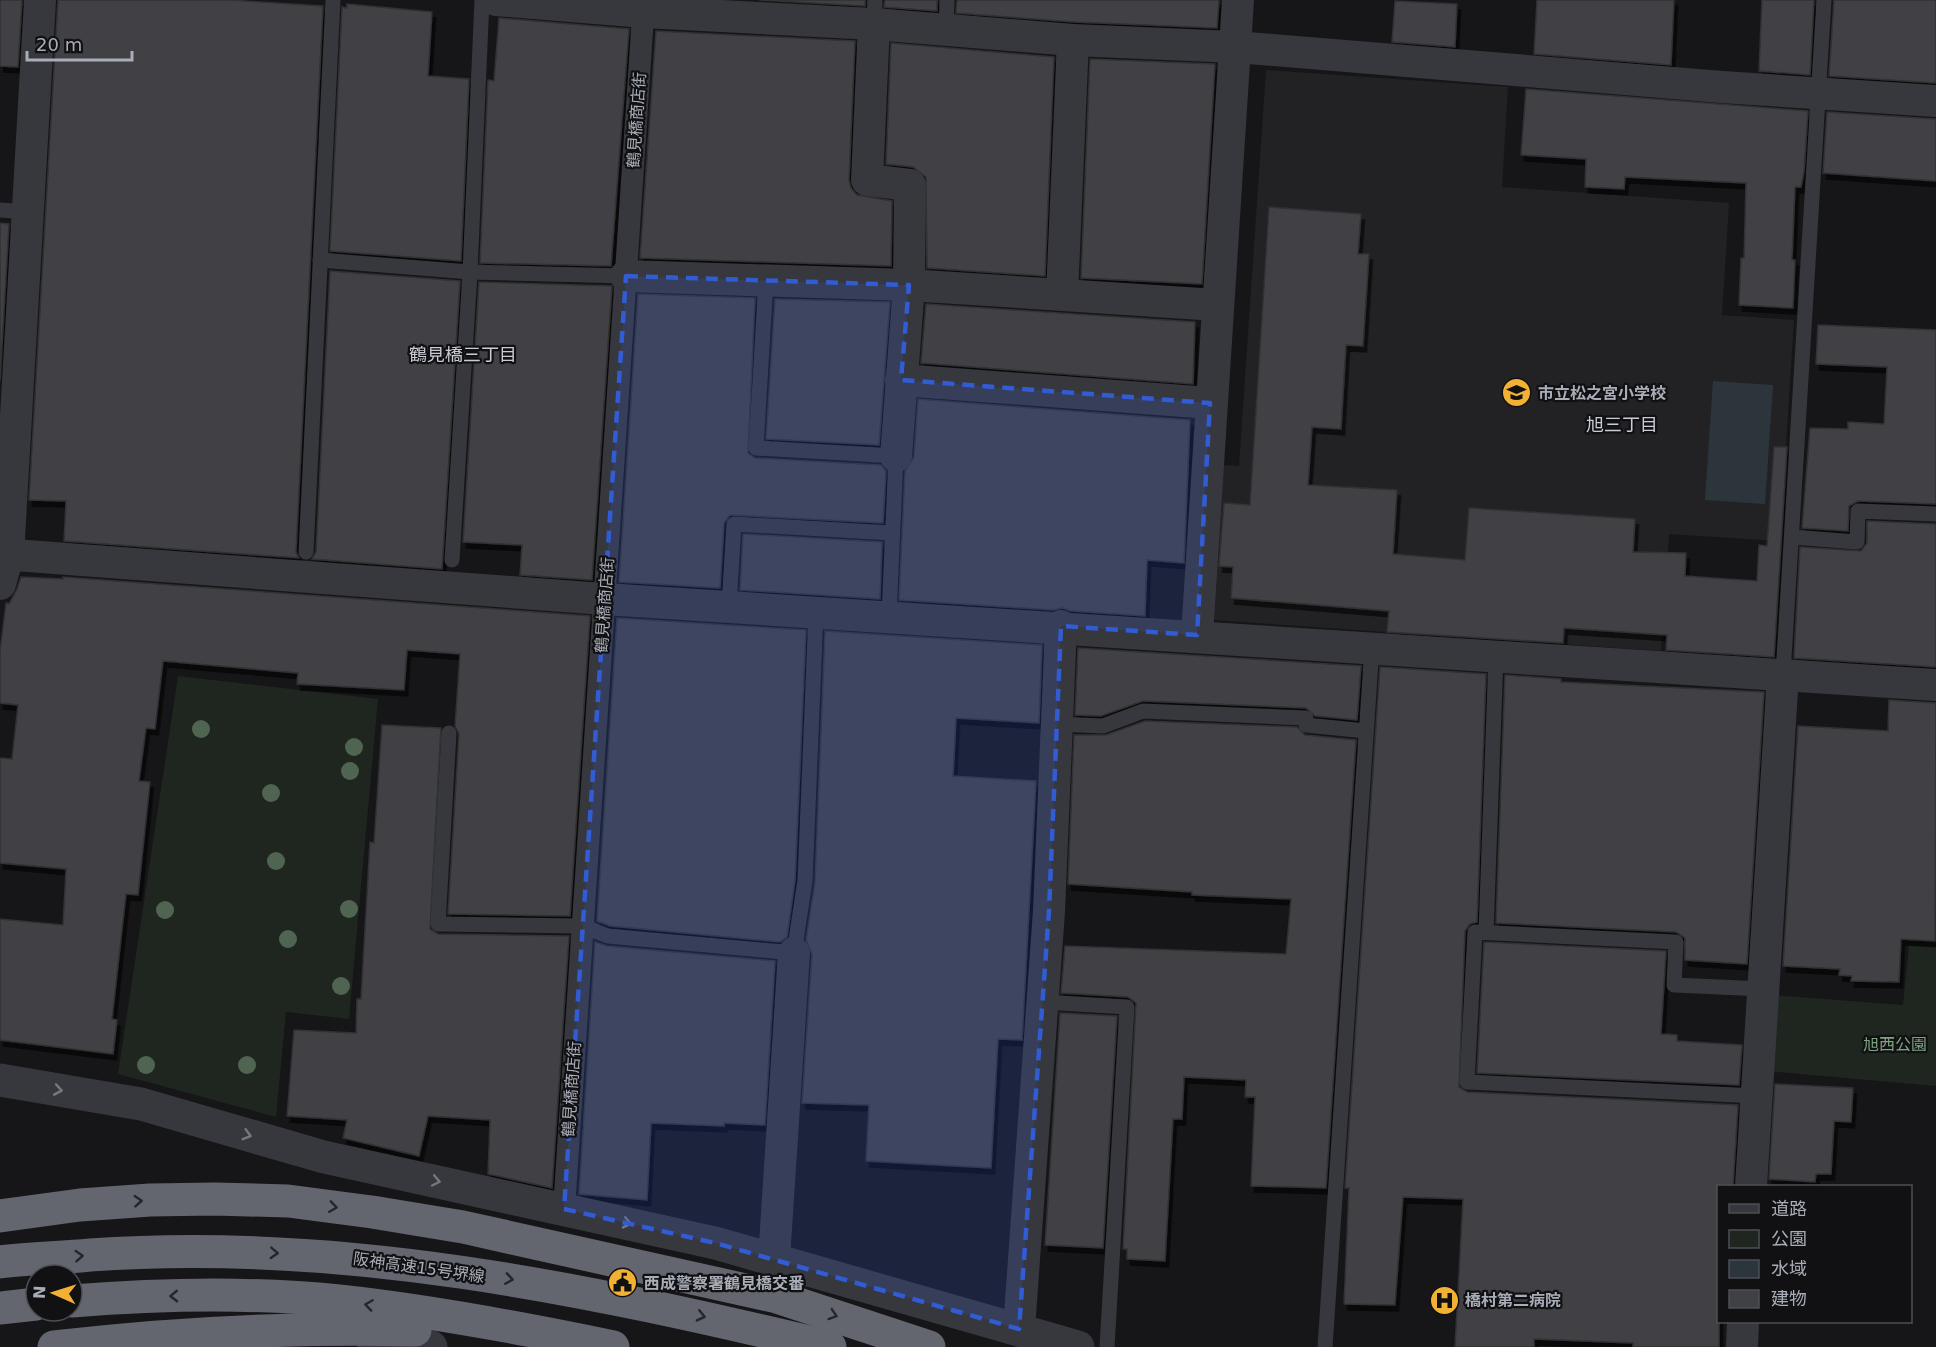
<svg xmlns="http://www.w3.org/2000/svg" width="1936" height="1347" font-family="'DejaVu Sans','Noto Sans JP',sans-serif">
<style>
.built{fill:#222225}
.green{fill:#1e261f}
.water{fill:#2c353c}
.building{fill:#404145;stroke:#303034;stroke-width:1.5;filter:url(#shadow)}
.lines{fill:none;stroke-linecap:round;stroke-linejoin:round}
.service{stroke:#37383d;stroke-width:15}
.pedestrian{stroke:#37383d;stroke-width:22}
.minor{stroke:#37383d;stroke-width:32}
.tertiary{stroke:#37383d;stroke-width:33}
.motorway{stroke:#63666e;stroke-width:33}
.tree{fill:#506452}
.oneway{stroke:#757881}
.oneway2{stroke:#26262a}
.marked{fill:#325cd3;fill-opacity:0.2;stroke:#325cd3;stroke-width:4.5;stroke-dasharray:12 8;stroke-linejoin:round}
.labels{text-anchor:middle;stroke-width:4.5;stroke-linejoin:round;paint-order:stroke}
.street-label{font-size:16px;fill:#a8adb8;stroke:#111113}
.poi-label{font-size:16px;font-weight:bold;fill:#a8adb8;stroke:#111113;text-anchor:start}
.park-label{font-size:16px;fill:#7fa381;stroke:#111113}
.neighbourhood-label{font-size:18px;fill:#c9ccd4;stroke:#111113}
</style>
<defs>
<filter id="shadow"><feDropShadow dx="3.5" dy="6" stdDeviation="0" flood-color="#0009"/></filter>
</defs>
<rect width="100%" height="100%" fill="#161618"/>
<path class="built" d="M1266,70L1508,87L1502,187L1729,203L1722,315L1794,320L1780,541L1669,534L1661,651L1213,620L1223,465L1239,466Z"/>
<g class="green">
<path d="M178,676L378,699L349,1019L286,1012L276,1117L118,1074Z"/>
<path d="M1909,945L1936,946V1086L1767,1071L1773,995L1903,1005Z"/>
</g>
<path class="water" d="M1713,381L1773,385L1765,504L1705,500Z"/>
<g class="building">
<path d="M0,0H22L18,67L0,66Z"/>
<path d="M58,0H231L323,6L296,552L299,558L64,541L66,501L29,500Z"/>
<path d="M759,0H865V6Z"/>
<path d="M885,0H937V11L884,7Z"/>
<path d="M957,0H1219L1217,28L1074,22L956,13Z"/>
<path d="M1537,0H1674L1671,65L1534,54Z"/>
<path d="M1762,0H1814L1810,75L1759,71Z"/>
<path d="M1834,0H1936V83L1829,76Z"/>
<path d="M1395,1L1457,4L1455,47L1392,42Z"/>
<path d="M347,4L432,12L428,76L469,79L461,261L330,251L342,7L347,8Z"/>
<path d="M499,18L629,29L611,266L480,263L488,80L494,81Z"/>
<path d="M656,31L855,41L849,180L851,188L857,195L892,201L891,266L640,258Z"/>
<path d="M891,43L1054,57L1045,276L927,268L926,177L913,167L886,164Z"/>
<path d="M1090,59L1215,64L1202,284L1081,278Z"/>
<path d="M1526,89L1808,111L1804,172L1801,187H1795L1792,260H1795L1793,308L1739,305L1741,258H1744L1746,183L1625,177L1624,189L1585,187L1586,159L1521,155Z"/>
<path d="M1827,112L1936,119V181L1823,173Z"/>
<path d="M1269,207L1361,214L1358,254H1369L1363,346L1346,345L1341,429L1312,427L1308,485L1397,490L1393,554L1465,560L1469,508L1635,519L1633,552L1686,553L1685,576L1757,581L1759,545L1767,546L1774,447H1787L1774,657L1666,650L1667,635L1564,628L1563,643L1387,632L1389,611L1231,598L1233,567L1219,566L1224,503L1250,505Z"/>
<path d="M0,223L9,224L0,381Z"/>
<path d="M330,271L460,281L442,569L312,559L316,552Z"/>
<path d="M479,282L612,286L592,580L520,575L522,545L463,542Z"/>
<path d="M638,294L755,298L748,453L755,458L881,465L886,471L883,523L730,515L724,523L720,588L619,582Z"/>
<path d="M775,299L890,302L879,445L766,439Z"/>
<path d="M926,304L1195,322L1193,384L921,363Z"/>
<path d="M1818,325L1936,330V504L1858,501L1849,506L1848,531L1802,528L1810,428L1848,429V422L1884,424L1887,367L1816,364Z"/>
<path d="M918,399L1190,420L1184,563L1147,560L1145,616L1071,611L1062,608L1053,610L899,600L905,471L914,457Z"/>
<path d="M1867,521L1936,524V667L1794,658L1800,547L1861,551L1867,543Z"/>
<path d="M743,534L882,542L880,599L740,590Z"/>
<path d="M21,577L63,579V577L590,616L570,916L448,914L459,734L455,726L460,654L407,650L404,690L297,684L298,673L163,661L155,729L146,728L139,781L150,782L138,895L126,894L112,1019L117,1020L113,1054L0,1040V919L63,925L66,869L0,863V758L12,759L18,705L0,703V651L6,603L9,604L17,589Z"/>
<path d="M617,618L806,630L795,880L787,937L780,942L610,926L597,921Z"/>
<path d="M825,631L1042,645L1039,723L956,718L953,776L1036,781L1022,1040L998,1039L991,1168L866,1161L869,1105L802,1103L812,954L806,940L815,882Z"/>
<path d="M1078,648L1361,666L1357,720L1315,716L1306,708L1143,701L1101,716L1075,715Z"/>
<path d="M1380,667L1486,674L1477,922L1470,924L1465,931L1459,1087L1467,1092L1738,1105L1733,1186H1719V1347H1633V1343L1534,1339V1347H1455L1463,1199L1403,1197L1395,1305L1344,1304L1349,1188H1345Z"/>
<path d="M1505,675L1561,679V682L1764,692L1747,964L1685,960V938L1676,932L1496,923Z"/>
<path d="M1889,700L1936,703L1935,941L1901,939L1899,982L1851,981L1852,976L1839,975L1840,969L1783,966L1798,726L1888,731Z"/>
<path d="M1145,721L1297,727L1305,735L1356,740L1326,1188L1251,1186L1255,1097H1245L1246,1080L1184,1077L1182,1119H1173L1165,1261L1127,1259V1249H1123L1136,1003L1128,997L1061,993L1065,946L1286,954L1291,899L1192,895V892L1068,884L1074,735H1106Z"/>
<path d="M382,725L441,728L430,929L438,934L569,936L552,1188L488,1174L490,1120L428,1116L419,1156L343,1138L347,1120L287,1116L294,1030L356,1033L357,999H361L370,842L374,843Z"/>
<path d="M595,942L607,946L775,961L765,1125L724,1123V1126L651,1123L647,1200L579,1194Z"/>
<path d="M1484,942L1666,951L1661,1034L1677,1035V1041L1742,1045L1739,1085L1477,1073Z"/>
<path d="M1060,1013L1117,1016L1103,1248L1045,1245Z"/>
<path d="M1775,1084L1853,1088L1851,1122L1834,1121L1831,1174H1816L1815,1182L1769,1179Z"/>
</g>
<g class="lines">
<g class="service">
<path d="M874,24L875,0"/>
<path d="M946,31L947,0"/>
<path d="M0,210L28,212"/>
<path d="M320,260L470,272L626,276"/>
<path d="M766,280L756,448L896,456L889,616"/>
<path d="M1792,537L1857,542L1858,511L1936,514"/>
<path d="M306,552L333,0"/>
<path d="M452,560L470,272L482,0"/>
<path d="M729,606L734,524L892,533"/>
<path d="M1783,674L1824,0"/>
<path d="M1057,724L1103,726L1143,711L1306,718V725L1366,731"/>
<path d="M449,733L438,924L582,926L608,936L794,953L805,881L816,612"/>
<path d="M1486,932L1496,655"/>
<path d="M1043,1002L1127,1007L1107,1347"/>
<path d="M1757,1096L1467,1082L1475,932L1676,942L1674,985L1764,989"/>
<path d="M1325,1347L1372,647"/>
</g>
<path class="pedestrian" d="M564,1209L644,0"/>
<g class="minor">
<path d="M496,0L644,12L874,24L1073,40L1236,47L1722,87L1936,101"/>
<path d="M874,24L867,180L910,185L909,285L896,456"/>
<path d="M626,276L909,285L1217,305"/>
<path d="M1062,295L1073,40"/>
<path d="M901,380L1210,403"/>
<path d="M0,554L604,599L1936,685"/>
<path d="M0,584L8,555L40,0"/>
<path d="M1197,635L1238,0"/>
<path d="M1751,1186L1783,674"/>
<path d="M774,1259L794,953"/>
<path d="M1019,1329L1049,911L1061,626"/>
<path d="M1742,1347L1743,1322"/>
</g>
<g class="tertiary">
<path d="M0,1080L141,1104L324,1157L715,1243L1078,1347"/>
<path d="M373,1342L431,1347"/>
</g>
<g class="motorway">
<path d="M0,1216L80,1205L150,1200L215,1199L288,1201L372,1212L463,1227L777,1297L929,1347"/>
<path d="M0,1262C30,1258 61,1258 90,1255C342,1237 587,1289 830,1347"/>
<path d="M72,1301C160,1294 251,1292 339,1301C431,1311 522,1328 613,1347"/>
<path d="M0,1308L36,1304"/>
<path d="M54,1347C174,1333 294,1327 415,1330"/>
</g>
</g>
<g class="tree">
<circle cx="201" cy="729" r="9"/>
<circle cx="354" cy="747" r="9"/>
<circle cx="350" cy="771" r="9"/>
<circle cx="271" cy="793" r="9"/>
<circle cx="276" cy="861" r="9"/>
<circle cx="349" cy="909" r="9"/>
<circle cx="165" cy="910" r="9"/>
<circle cx="288" cy="939" r="9"/>
<circle cx="341" cy="986" r="9"/>
<circle cx="146" cy="1065" r="9"/>
<circle cx="247" cy="1065" r="9"/>
</g>
<defs><path id="oneway-chevron" d="M-2-3.5L2.5 0L-2 3.5" fill="none" stroke-width="1.6" stroke-linecap="round" stroke-linejoin="round" transform="scale(1.5)"/></defs>
<g class="oneway">
<use href="#oneway-chevron" transform="translate(58 1090) rotate(10)"/>
<use href="#oneway-chevron" transform="translate(247 1135) rotate(16)"/>
<use href="#oneway-chevron" transform="translate(436 1181) rotate(12)"/>
<use href="#oneway-chevron" transform="translate(627 1223) rotate(13)"/>
</g>
<g class="oneway2">
<use href="#oneway-chevron" transform="translate(138 1201) rotate(-4)"/>
<use href="#oneway-chevron" transform="translate(333 1207) rotate(8)"/>
<use href="#oneway-chevron" transform="translate(274 1253) rotate(3)"/>
<use href="#oneway-chevron" transform="translate(79 1256) rotate(-4)"/>
<use href="#oneway-chevron" transform="translate(509 1279) rotate(9)"/>
<use href="#oneway-chevron" transform="translate(174 1296) rotate(179)"/>
<use href="#oneway-chevron" transform="translate(369 1305) rotate(-172)"/>
<use href="#oneway-chevron" transform="translate(833 1315) rotate(18)"/>
<use href="#oneway-chevron" transform="translate(701 1316) rotate(13)"/>
</g>
<path class="marked" d="M626,276L909,285L901,380L1210,403L1197,635L1061,626L1049,911L1019,1329L715,1243L564,1209Z"/>
<defs>
<symbol id="school-disc" viewBox="-11 -11 22 22"><circle r="9.5" fill="#f2b134" stroke="#111113"/><path d="M0-5L7-2L0 1L-7-2ZM-4 1L0 2.5L4 1V4Q0 6-4 4Z" fill="#111"/></symbol>
<symbol id="civic-disc" viewBox="-11 -11 22 22"><circle r="9.5" fill="#f2b134" stroke="#111113"/><path d="M-.6-6.5H3V-4.5H.6V-3L4-1V1h2V6H-6V1h2V-1L-.6-3ZM-1.2 2.5V6h2.4V2.5Z" fill="#111"/></symbol>
<symbol id="hospital-disc" viewBox="-11 -11 22 22"><circle r="9.5" fill="#f2b134" stroke="#111113"/><path d="M-5-5h3v3.5h4V-5h3V5h-3V1.5h-4V5h-3Z" fill="#111"/></symbol>
</defs>
<g fill-rule="evenodd">
<use href="#school-disc" x="1500" y="376" width="33" height="33"/>
<use href="#civic-disc" x="606" y="1266" width="33" height="33"/>
<use href="#hospital-disc" x="1428" y="1284" width="33" height="33"/>
</g>
<g class="labels">
<g class="street-label">
<text transform="translate(636 120) rotate(-86)" y="6">鶴見橋商店街</text>
<text transform="translate(604 605) rotate(-86)" y="6">鶴見橋商店街</text>
<text transform="translate(571 1089) rotate(-86)" y="6">鶴見橋商店街</text>
<text transform="translate(419 1267) rotate(8)" y="6">阪神高速15号堺線</text>
</g>
<g class="poi-label">
<text x="1538" y="399">市立松之宮小学校</text>
<text x="644" y="1289">西成警察署鶴見橋交番</text>
<text x="1465" y="1306">橋村第二病院</text>
</g>
<g class="park-label">
<text x="1895" y="1050">旭西公園</text>
</g>
<g class="neighbourhood-label">
<text x="463" y="361">鶴見橋三丁目</text>
<text x="1622" y="431">旭三丁目</text>
</g>
</g>
<rect x="1717" y="1185" width="195" height="138" fill="#111113" stroke="#4d4f55" stroke-width="1.5"/>
<rect x="1729" y="1204" width="30" height="9" fill="#37383d" stroke="#4d4f55" stroke-width="1.5"/>
<text x="1771" y="1215" font-size="18" fill="#a8adb8">道路</text>
<rect x="1729" y="1230" width="30" height="18" fill="#1e261f" stroke="#4d4f55" stroke-width="1.5"/>
<text x="1771" y="1245" font-size="18" fill="#a8adb8">公園</text>
<rect x="1729" y="1260" width="30" height="18" fill="#2c353c" stroke="#4d4f55" stroke-width="1.5"/>
<text x="1771" y="1275" font-size="18" fill="#a8adb8">水域</text>
<rect x="1729" y="1290" width="30" height="18" fill="#404145" stroke="#4d4f55" stroke-width="1.5"/>
<text x="1771" y="1305" font-size="18" fill="#a8adb8">建物</text>
<g transform="translate(54 1293) rotate(273)"><circle r="28" fill="#111113" stroke="#4d4f55" stroke-width="1.5"/>
<path d="M0-4.5L10 22L0 15L-10 22Z" fill="#f2b134"/>
<text y="-9" font-size="16" font-weight="bold" text-anchor="middle" fill="#a8adb8">N</text>
</g>
<path d="M27 51v9h105v-9" fill="none" stroke="#a8adb8" stroke-width="3"/>
<text x="36" y="51" font-size="18" fill="#a8adb8" stroke="#111113" stroke-width="4.5" paint-order="stroke">20 m</text>
</svg>
